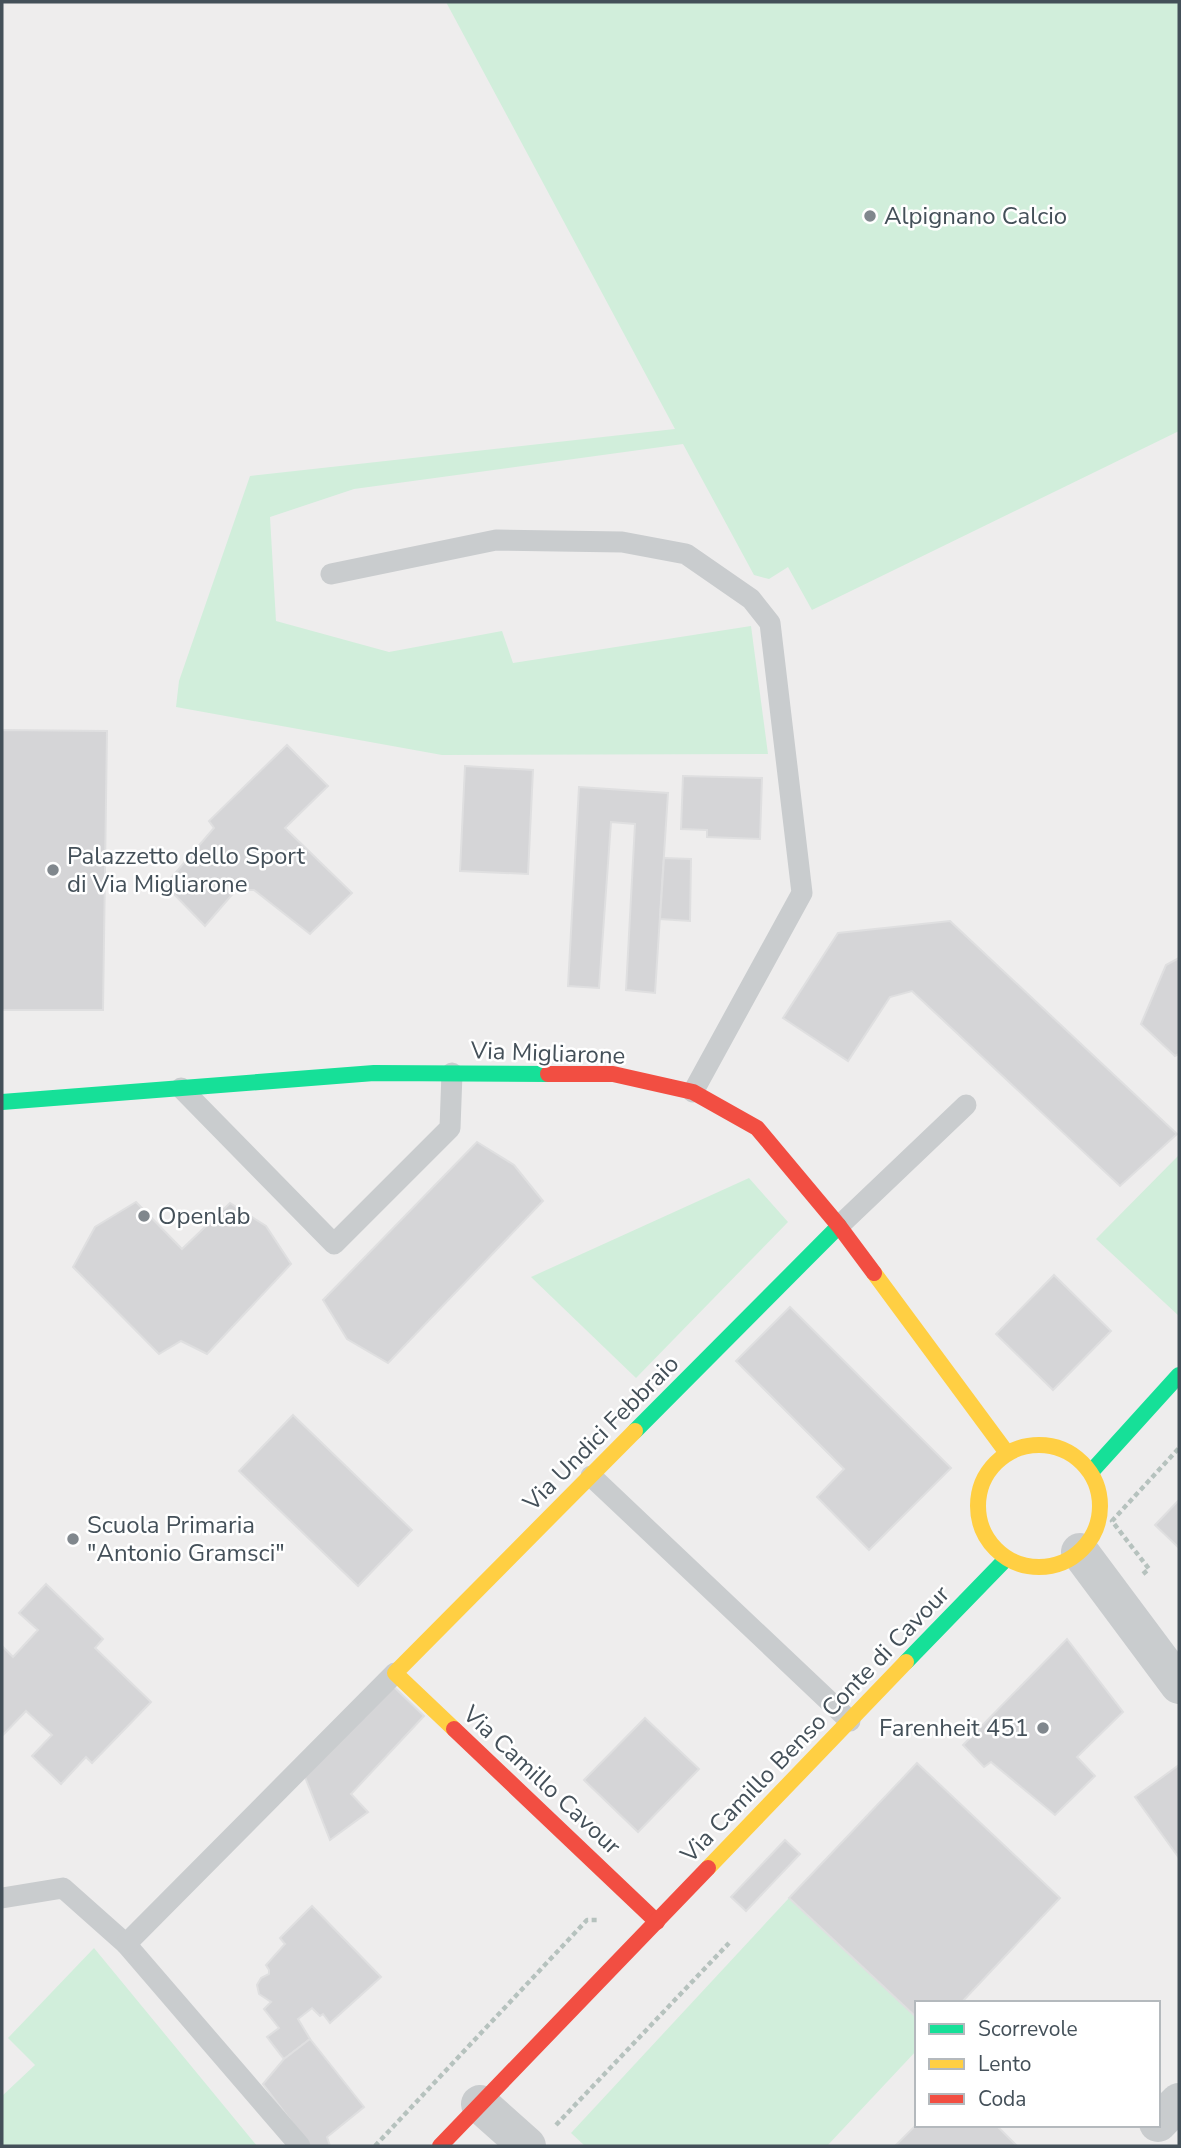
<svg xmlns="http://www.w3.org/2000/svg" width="1181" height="2148" font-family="'Nunito Sans',sans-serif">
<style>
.green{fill:#d1eedb}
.building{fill:#d5d5d7;stroke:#dfdfe0;stroke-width:2}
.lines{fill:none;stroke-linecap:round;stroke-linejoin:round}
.path{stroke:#b6c2be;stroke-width:4.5;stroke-dasharray:5 3.5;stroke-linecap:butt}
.lane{stroke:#c9ccce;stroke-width:21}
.street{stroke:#c9ccce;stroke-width:38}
.fast{stroke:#16e098;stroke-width:16}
.slow{stroke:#ffcf43;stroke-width:16}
.jam{stroke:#f24e42;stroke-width:16}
.poi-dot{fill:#80878d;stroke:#fff;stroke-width:2.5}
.labels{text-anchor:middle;stroke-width:5;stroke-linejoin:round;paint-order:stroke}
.poi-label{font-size:24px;fill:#445059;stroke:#fff;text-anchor:start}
.street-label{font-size:24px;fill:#445059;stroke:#fff}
</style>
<rect width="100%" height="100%" fill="#eeeded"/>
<g class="green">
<path d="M446,2H1179V431L812,610L788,567L769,579L754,575L683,444L354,489L270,517L276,621L389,652L502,631L513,663L751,626L768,754L442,755L176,707L179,681L250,476L675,429Z"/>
<path d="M1179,1155V1316L1096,1239Z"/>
<path d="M749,1178L788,1222L636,1378L531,1277Z"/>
<path d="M789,1898L917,2018V2050L827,2146H585L571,2133Z"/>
<path d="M94,1948L257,2146H2V2096L35,2065L8,2038Z"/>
</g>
<g class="building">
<path d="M2,730L107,731L103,1010H2Z"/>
<path d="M287,745L328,786L285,828L352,893L310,934L254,890H236L205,926L165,885L214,828L209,821Z"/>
<path d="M465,766L533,770L528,874L460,871Z"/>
<path d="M683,776L762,778L760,839L707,837V830L681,829Z"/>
<path d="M579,787L668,793L655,993L626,990L635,824L611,822L599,988L568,986Z"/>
<path d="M664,858L691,859L690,921L660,919Z"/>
<path d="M950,921L1177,1134L1120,1186L912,991L890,997L848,1061L783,1018L838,933Z"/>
<path d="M1179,958V1054L1175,1056L1141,1024L1166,965Z"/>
<path d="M477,1142L514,1165L543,1201L388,1363L347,1339L323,1300Z"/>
<path d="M136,1202L182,1249L230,1203L266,1226L291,1264L207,1354L181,1341L159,1354L73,1267L95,1227Z"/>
<path d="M1054,1275L1111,1331L1053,1390L996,1334Z"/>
<path d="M790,1307L951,1468L869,1550L817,1497L844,1469L736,1361Z"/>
<path d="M293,1415L412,1530L358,1586L239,1471Z"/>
<path d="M1179,1500V1548L1155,1525Z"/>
<path d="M46,1584L103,1639L95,1648L151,1702L92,1763L86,1757L61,1784L32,1756L52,1735L26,1711L2,1736V1646L13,1657L38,1630L19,1613Z"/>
<path d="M1067,1639L1123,1712L1077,1757L1095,1776L1055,1815L991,1762L984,1767L963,1745Z"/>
<path d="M392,1685L424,1716L351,1794L368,1812L330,1840L305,1777Z"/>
<path d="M645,1718L699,1769L638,1832L584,1780Z"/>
<path d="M917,1763L1060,1898L961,2003H917V2018L789,1898Z"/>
<path d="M1179,1765V1858L1135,1797Z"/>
<path d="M785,1840L800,1854L746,1911L731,1897Z"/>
<path d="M312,1906L381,1977L330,2023L323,2014L320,2016L312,2008L298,2019L310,2039L284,2059L267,2037L279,2028L264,2009L271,2002L259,1994L257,1985L261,1978L269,1974V1970L266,1965L285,1944L280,1938Z"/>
<path d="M310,2039L364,2107L327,2137L330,2146H310L263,2084L284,2059Z"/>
<path d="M917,2124L996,2125L1017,2146H895Z"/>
</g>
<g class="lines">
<g class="path">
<path d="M1143,1574L1149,1569L1112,1521L1179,1448"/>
<path d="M556,2125L729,1943"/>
<path d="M375,2146L587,1920H600"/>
</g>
<g class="lane">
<path d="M331,574L496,540L622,542L686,554L751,599L770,623L802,893L693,1092"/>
<path d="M181,1088L334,1244L450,1128L452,1073"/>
<path d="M839,1226L966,1105"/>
<path d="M591,1476L850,1721"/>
<path d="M2,1898L63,1888L126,1944L300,2146"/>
<path d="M126,1944L395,1673"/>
</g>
<g class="street">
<path d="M1080,1552L1179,1685"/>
<path d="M480,2104L527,2146"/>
<path d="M1158,2123L1179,2102"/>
</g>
<g class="fast">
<path d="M2,1102L374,1073L548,1074"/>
<path d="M635,1431L839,1226"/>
<path d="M1091,1472L1179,1375"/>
<path d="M906,1662L1006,1559"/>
</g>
<g class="slow">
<path d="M874,1273L1007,1453"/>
<circle cx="1039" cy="1506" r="61"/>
<path d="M454,1729L395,1673L635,1431"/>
<path d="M708,1868L906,1662"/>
</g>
<g class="jam">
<path d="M548,1074H613L693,1092L757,1128L839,1226L874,1273"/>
<path d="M454,1729L657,1922"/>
<path d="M440,2146L708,1868"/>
</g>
</g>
<g class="poi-dot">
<circle cx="870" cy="216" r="7"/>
<circle cx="53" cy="870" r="7"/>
<circle cx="144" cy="1216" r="7"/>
<circle cx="73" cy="1539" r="7"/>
<circle cx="1043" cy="1728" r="7"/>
</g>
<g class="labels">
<g class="poi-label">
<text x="884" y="224">Alpignano Calcio</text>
<text x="67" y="864">Palazzetto dello Sport<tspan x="67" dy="28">di Via Migliarone</tspan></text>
<text x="158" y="1224">Openlab</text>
<text x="87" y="1533">Scuola Primaria<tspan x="87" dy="28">"Antonio Gramsci"</tspan></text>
<text x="1029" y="1736" text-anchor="end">Farenheit 451</text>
</g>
<g class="street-label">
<text transform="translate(548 1053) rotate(2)" y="8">Via Migliarone</text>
<text transform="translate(601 1433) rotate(-45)" y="8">Via Undici Febbraio</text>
<text transform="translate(815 1724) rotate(-46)" y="8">Via Camillo Benso Conte di Cavour</text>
<text transform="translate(542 1780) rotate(43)" y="8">Via Camillo Cavour</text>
</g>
</g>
<rect width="1181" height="2148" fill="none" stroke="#445059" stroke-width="7"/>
<rect x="915" y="2001" width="245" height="126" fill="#ffffff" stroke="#b4b9bd" stroke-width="2"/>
<rect x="929" y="2024" width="35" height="10" fill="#16e098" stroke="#b4b9bd" stroke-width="2"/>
<text x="978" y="2036" font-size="21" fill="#445059">Scorrevole</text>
<rect x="929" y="2059" width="35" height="10" fill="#ffcf43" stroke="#b4b9bd" stroke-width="2"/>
<text x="978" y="2071" font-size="21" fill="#445059">Lento</text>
<rect x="929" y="2094" width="35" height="10" fill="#f24e42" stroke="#b4b9bd" stroke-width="2"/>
<text x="978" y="2106" font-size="21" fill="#445059">Coda</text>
</svg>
